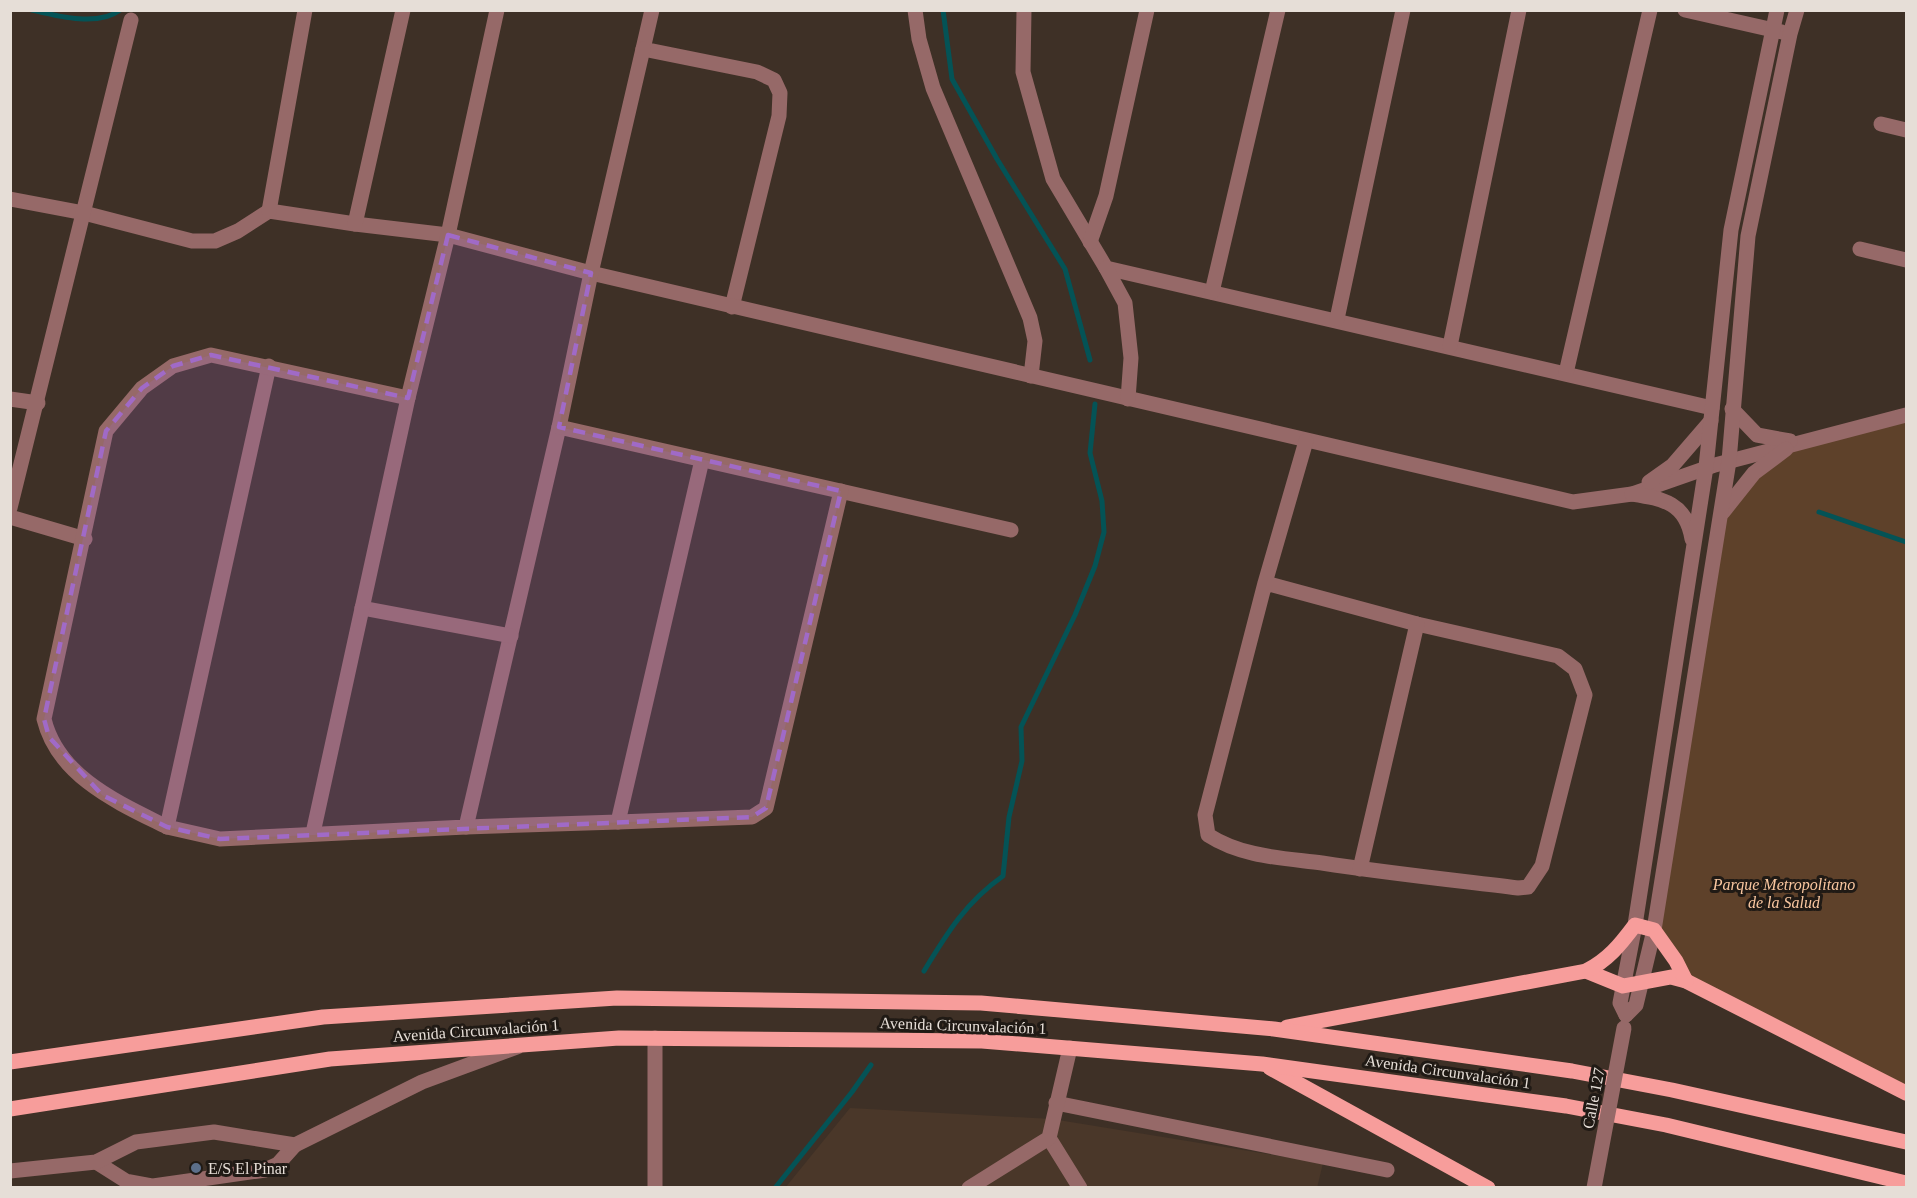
<svg xmlns="http://www.w3.org/2000/svg" width="1917" height="1198" font-family="Georgia,serif">
<style>
.built{fill:#4a3729}
.green{fill:#5e412a}
.lines{fill:none;stroke-linecap:round;stroke-linejoin:round}
.stream{stroke:#045356;stroke-width:5}
.minor{stroke:#966968;stroke-width:15}
.major{stroke:#f79d9b;stroke-width:15}
.minor-bridge{stroke:#966968;stroke-width:15}
.marked{fill:#a06ac7;fill-opacity:0.2;stroke:#a06ac7;stroke-width:4.5;stroke-dasharray:12 8;stroke-linejoin:round}
.service-dot{fill:#5c6f8a;stroke:#201a15;stroke-width:2}
.labels{text-anchor:middle;stroke-width:6;stroke-linejoin:round;paint-order:stroke}
.park-label{font-size:16px;font-style:italic;fill:#fac7a0;stroke:#201a15}
.street-label{font-size:16px;fill:#e6ded7;stroke:#201a15}
.poi-label{font-size:16px;fill:#e6ded7;stroke:#201a15;text-anchor:start}
</style>
<rect width="100%" height="100%" fill="#3e3026"/>
<path class="built" d="M850,1108L1052,1119L1323,1163L1317,1188H785Z"/>
<path class="green" d="M1906,415V1093L1686,981L1654,930L1720,515L1771,459Z"/>
<g class="lines">
<g class="stream">
<path d="M32,10C57,16 98,27 120,10"/>
<path d="M943,10L952,79L997,159L1065,269L1090,360"/>
<path d="M1819,512L1906,542"/>
<path d="M924,971C947,933 966,902 1003,876L1009,817L1022,761L1021,727L1075,615L1095,566L1104,532L1102,501L1090,453L1095,404"/>
<path d="M775,1188L852,1092L871,1065"/>
</g>
<g class="minor">
<path d="M652,10L643,49L757,72L774,80L780,93L779,116L732,307"/>
<path d="M915,10L919,39L933,88L1030,318L1035,341L1031,376"/>
<path d="M1024,10L1023,72L1053,179L1106,268L1712,408"/>
<path d="M1685,10L1782,32"/>
<path d="M1881,124L1906,130"/>
<path d="M10,199L84,213L192,241H215L238,231L269,211L355,224L448,235L591,273L1573,502L1632,494L1715,465L1906,415"/>
<path d="M269,211L305,10"/>
<path d="M355,224L403,10"/>
<path d="M1090,242L1106,196L1147,10"/>
<path d="M1860,249L1906,260"/>
<path d="M1106,268L1125,303L1131,358L1128,399"/>
<path d="M1212,292L1278,10"/>
<path d="M1337,319L1403,10"/>
<path d="M1450,346L1519,10"/>
<path d="M269,366L167,827L220,839L466,827L559,427L1011,530"/>
<path d="M1566,373L1650,10"/>
<path d="M10,399L38,403"/>
<path d="M1732,409L1757,435L1790,441"/>
<path d="M559,427L591,273L643,49"/>
<path d="M1649,482L1673,465L1711,421"/>
<path d="M1632,494C1664,499 1686,503 1692,539"/>
<path d="M10,508L131,20"/>
<path d="M1723,512L1754,473L1786,449"/>
<path d="M10,517L85,539"/>
<path d="M1265,583L1417,624L1558,656L1575,669L1585,695L1542,866L1528,887L1518,888C1453,880 1387,873 1322,863C1283,858 1242,857 1208,835L1205,815L1265,583L1306,441"/>
<path d="M362,608L511,636"/>
<path d="M618,822L752,817L766,808L841,491"/>
<path d="M167,827C119,803 58,777 44,719L106,431L142,388L173,366L211,355L408,398"/>
<path d="M466,827L618,822L702,460"/>
<path d="M313,833L408,398L448,235L497,10"/>
<path d="M1360,869L1417,624"/>
<path d="M1626,1015L1636,1005L1654,930L1729,461L1748,236L1790,34L1797,10"/>
<path d="M1626,1015L1620,1003L1635,925L1706,467L1731,230L1777,10"/>
<path d="M655,1038V1188"/>
<path d="M1056,1103L1387,1170"/>
<path d="M1049,1138L1080,1188"/>
<path d="M96,1162L126,1181L153,1186L265,1170L278,1164L295,1145"/>
<path d="M10,1171L96,1162L136,1142L214,1132L295,1145L422,1082L517,1047"/>
<path d="M969,1188L1049,1138L1070,1048"/>
</g>
<g class="major">
<path d="M1586,971L1623,986L1671,977L1686,981L1906,1093"/>
<path d="M1287,1027L1586,971C1608,960 1620,945 1635,925L1654,930L1676,961L1686,981"/>
<path d="M10,1062L323,1017L617,998L981,1003L1274,1029L1572,1071L1672,1090L1906,1142"/>
<path d="M1270,1068L1488,1188"/>
<path d="M10,1109L330,1059L619,1038L982,1041L1262,1064L1566,1106L1666,1125L1906,1183"/>
</g>
<path class="minor-bridge" d="M1594,1188L1624,1028"/>
</g>
<path class="marked" d="M448,235L591,273L559,427L841,491L766,808L752,817L220,839L167,827L102,795L49,737L44,719L106,431L142,388L173,366L211,355L408,398Z"/>
<circle class="service-dot" cx="196" cy="1168" r="6"/>
<g class="labels">
<g class="park-label">
<text x="1784" y="890">Parque Metropolitano<tspan x="1784" dy="18">de la Salud</tspan></text>
</g>
<g class="street-label">
<text transform="translate(963 1025) rotate(2)" y="6">Avenida Circunvalación 1</text>
<text transform="translate(476 1030) rotate(-4)" y="6">Avenida Circunvalación 1</text>
<text transform="translate(1448 1071) rotate(8)" y="6">Avenida Circunvalación 1</text>
<text transform="translate(1593 1098) rotate(-79)" y="6">Calle 127</text>
</g>
<g class="poi-label">
<text x="208" y="1174">E/S El Pinar</text>
</g>
</g>
<rect width="1917" height="1198" fill="none" stroke="#e6ded7" stroke-width="24"/>
</svg>
